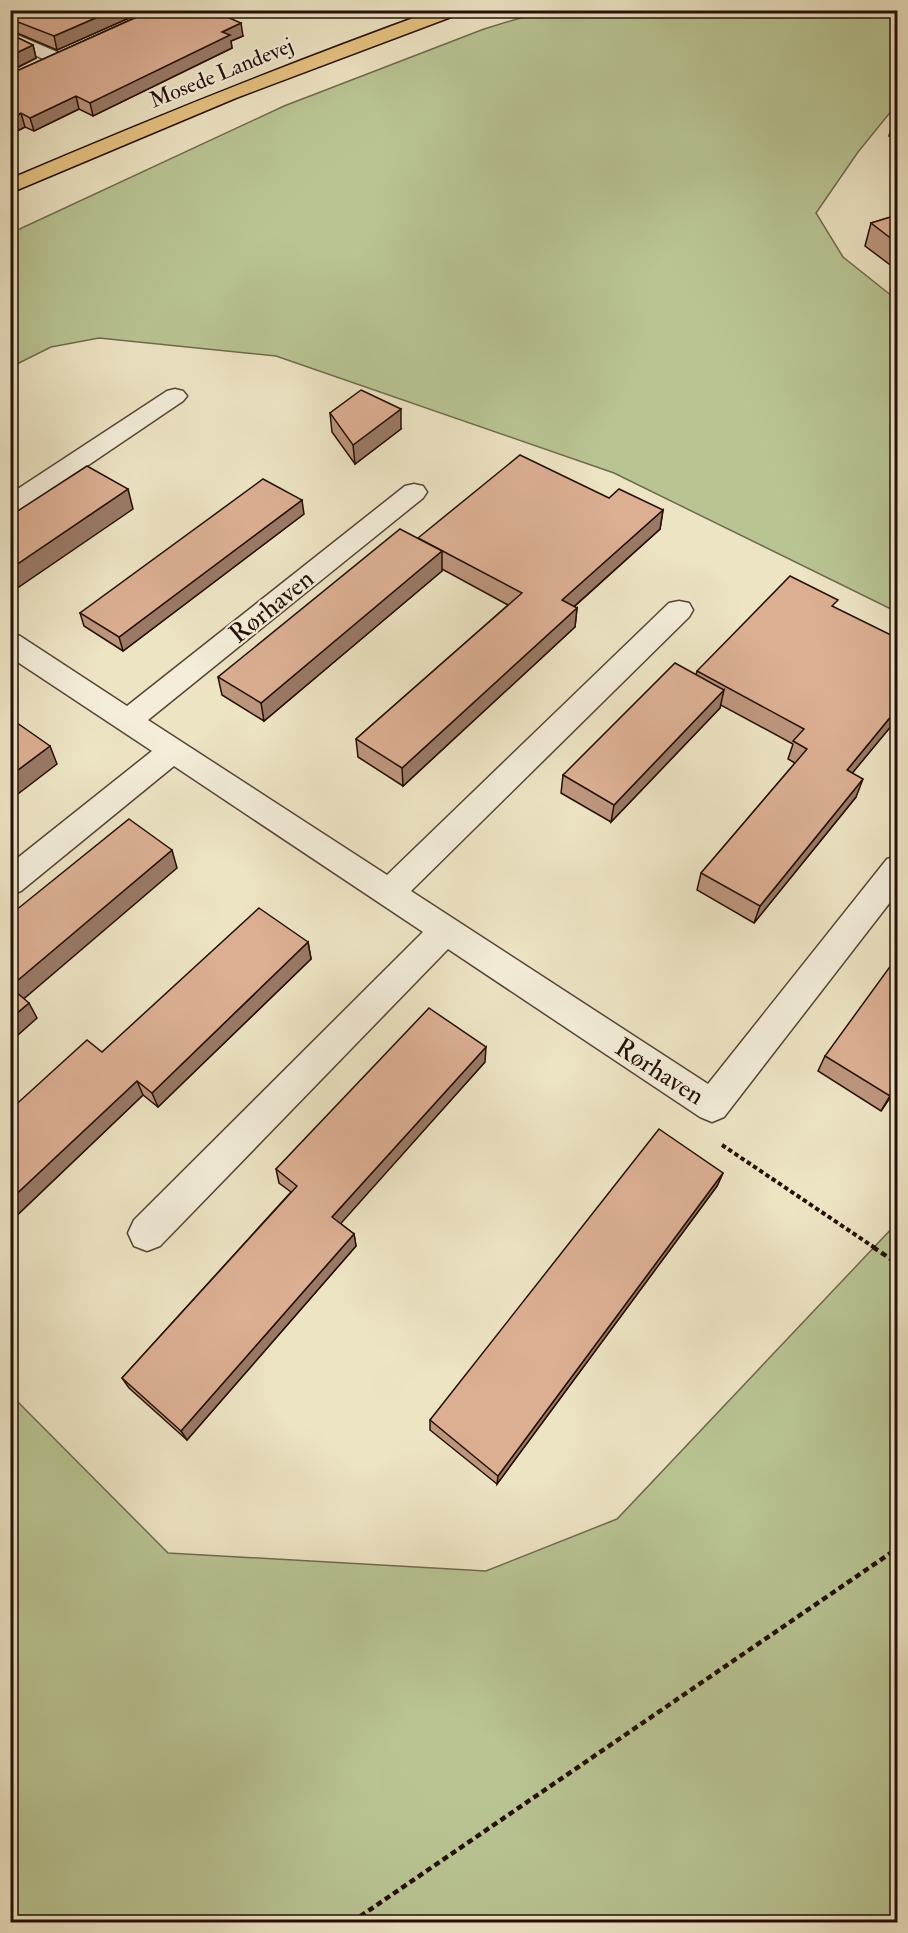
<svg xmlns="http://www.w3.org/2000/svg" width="908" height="1933" font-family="'IM FELL Double Pica',serif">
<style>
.green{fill:#b9c493;stroke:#6f6a4d;stroke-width:1.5}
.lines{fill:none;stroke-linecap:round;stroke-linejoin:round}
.minor-casing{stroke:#574436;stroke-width:3}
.major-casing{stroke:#250f07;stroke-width:3}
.path-far1{stroke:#250f07;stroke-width:4;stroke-dasharray:4.5 3;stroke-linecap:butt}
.path{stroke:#250f07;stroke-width:4.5;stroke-dasharray:6 4;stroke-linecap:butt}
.minor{fill:#f3edd9;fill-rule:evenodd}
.major{fill:#e6c282;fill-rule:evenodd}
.wall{fill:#bd967e;stroke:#250f07;stroke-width:1.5}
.shaded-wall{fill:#9a7a67;stroke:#250f07;stroke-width:1.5}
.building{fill:#dcaf93;stroke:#250f07;stroke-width:1.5}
.labels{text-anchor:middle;stroke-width:4.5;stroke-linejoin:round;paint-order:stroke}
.far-street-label{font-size:22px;fill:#250f07;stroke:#f3edd9}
.street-label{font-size:26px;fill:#250f07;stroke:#f3edd9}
</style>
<rect width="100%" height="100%" fill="#ede4c4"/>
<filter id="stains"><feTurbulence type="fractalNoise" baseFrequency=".00333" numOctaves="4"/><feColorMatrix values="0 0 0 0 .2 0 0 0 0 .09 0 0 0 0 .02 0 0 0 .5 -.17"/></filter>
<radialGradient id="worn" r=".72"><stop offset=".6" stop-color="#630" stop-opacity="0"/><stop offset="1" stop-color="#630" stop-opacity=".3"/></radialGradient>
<g class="green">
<path d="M543,11H897V104L858,152L816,213L843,257L897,300V612L614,473L276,356L99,338L51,347L11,367V233L284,106L484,29Z"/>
<path d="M897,1223V1922H11V1395L168,1553L486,1571L617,1519Z"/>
</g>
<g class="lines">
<defs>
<g id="minor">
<path d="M10,32L62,54L65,58L62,62H50L10,44Z"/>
<path d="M175,389L183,391L187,396L183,401L19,512L10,514V494L167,391Z"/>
<path d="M414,484L423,486L427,492L423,498L148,720L387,875L669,603L679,601L689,603L693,610L689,617L411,891L708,1084L887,859L898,856V892L724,1117L712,1122L700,1117L448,949L160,1246L147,1251L134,1246L128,1233L134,1220L423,932L174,766L21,891L10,895V864L152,751L10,657V633L20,636L127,706L405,486Z"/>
</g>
<path id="major" d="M435,10H461L459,14L236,98L10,193V179C150,119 292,62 435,10Z"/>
</defs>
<use href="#minor" class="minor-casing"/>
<use href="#major" class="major-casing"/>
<path class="path-far1" d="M722,1145L875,1248"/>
<g class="path">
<path d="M873,1247L898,1264"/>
<path d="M352,1922L898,1548"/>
</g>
<use href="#minor" class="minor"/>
<use href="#major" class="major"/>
</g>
<g class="wall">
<path d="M10,10H217V13L243,36L231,41L232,48L93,116L79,109L34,131L25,127L15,132L13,130L10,131V34L33,45L36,58L13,70H19L143,14H138L57,50L10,30Z"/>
<path d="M897,111V138L889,136L895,114Z"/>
<path d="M897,215V270L865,246L871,223Z"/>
<path d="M330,413L401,429L355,464L332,432Z"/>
<path d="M609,498L663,510L660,529L574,607L577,608L575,627L403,786L358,757L356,739L508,605L442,569V571L264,721L222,695L218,677L418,539V538Z"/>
<path d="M304,514L123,651L84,626L80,613Z"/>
<path d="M835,608L897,719L852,773L856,797L754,923L697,890L701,873L795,763L788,759L793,744L721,705L720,708L611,822L561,793L563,775L696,675L697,671Z"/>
<path d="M308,942L311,959L158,1107L143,1095L10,1222V1110L102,1052Z"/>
<path d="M825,1056L897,1087L881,1111L818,1071Z"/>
<path d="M485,1062L340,1223L354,1234L356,1246L187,1440L129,1388L122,1378L291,1192L279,1183L276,1169Z"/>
<path d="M723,1173L717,1186L497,1484L430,1430V1420Z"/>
</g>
<g class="shaded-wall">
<path d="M114,10H137L138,14L57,50L54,36Z"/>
<path d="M241,23L243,36L231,41L232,48L93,116L90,103L222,32Z"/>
<path d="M33,45L36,58L10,71V56Z"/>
<path d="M76,96L79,109L34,131L30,118Z"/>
<path d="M21,113L25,127L15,132L12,118Z"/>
<path d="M401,409V429L355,464L353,445Z"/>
<path d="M128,489L133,509L10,593V569Z"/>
<path d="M302,500L304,514L123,651L119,637Z"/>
<path d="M663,510L660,529L560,619L562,600Z"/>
<path d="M442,551V571L264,721L261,703Z"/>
<path d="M577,608L575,627L403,786L402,768Z"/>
<path d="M724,690L720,708L611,822L614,805Z"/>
<path d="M897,709V719L840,788L847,770Z"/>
<path d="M50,746L57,764L10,800V776Z"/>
<path d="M863,779L856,797L754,923L760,906Z"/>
<path d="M172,850L177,868L20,1002L11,986Z"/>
<path d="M308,942L311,959L158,1107L152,1093Z"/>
<path d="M29,1003L37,1018L10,1042V1019Z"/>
<path d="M486,1047L485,1062L335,1230L332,1217Z"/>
<path d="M137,1081L143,1095L10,1222V1200Z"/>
<path d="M897,1085V1087L881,1111L890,1096Z"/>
<path d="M723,1173L717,1186L497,1484L498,1476Z"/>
<path d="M354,1234L356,1246L187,1440L181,1431Z"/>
</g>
<g class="building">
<path d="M10,10H114L54,36L10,19Z"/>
<path d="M146,10H211L241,23L222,32L230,35L90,103L76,96L30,118L21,113L12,118H10V70H19L144,14Z"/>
<path d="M10,34L33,45L10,56Z"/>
<path d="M897,215V243L871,223Z"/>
<path d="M361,390L401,409L353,445L330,413Z"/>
<path d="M520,455L609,498L619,489L663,510L562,600L577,608L402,768L356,739L522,593L418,538Z"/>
<path d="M87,466L128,489L10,569V516Z"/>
<path d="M263,479L302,500L119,637L80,613Z"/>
<path d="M400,529L442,551L261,703L218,677Z"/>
<path d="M790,576L838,600L832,606L897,638V709L847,770L863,779L760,906L701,873L807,749L793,741L804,729L697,671Z"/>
<path d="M675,663L724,690L614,805L563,775Z"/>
<path d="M10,718L50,746L10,776Z"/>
<path d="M129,819L172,850L11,986L10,915Z"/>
<path d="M259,908L308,942L152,1093L137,1081L10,1200V1110L87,1040L102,1052Z"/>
<path d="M897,957V1085L890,1096L825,1056Z"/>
<path d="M10,987L29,1003L10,1019Z"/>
<path d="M429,1008L486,1047L332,1217L354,1234L181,1431L122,1378L297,1186L276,1169Z"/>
<path d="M659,1129L723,1173L498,1476L430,1420Z"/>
</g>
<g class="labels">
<g class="far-street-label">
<text transform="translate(221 72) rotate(-22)" y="8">Mosede Landevej</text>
</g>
<g class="street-label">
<text transform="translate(271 606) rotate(-39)" y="9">Rørhaven</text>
<text transform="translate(660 1071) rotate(33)" y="9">Rørhaven</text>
</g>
</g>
<rect width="908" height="1933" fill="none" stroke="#ede4c4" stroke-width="36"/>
<rect x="12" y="12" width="884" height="1909" fill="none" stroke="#250f07" stroke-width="3"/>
<rect x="18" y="18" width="872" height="1897" fill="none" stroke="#250f07" stroke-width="1.5"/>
<rect width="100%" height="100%" filter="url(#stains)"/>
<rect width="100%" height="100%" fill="url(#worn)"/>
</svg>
